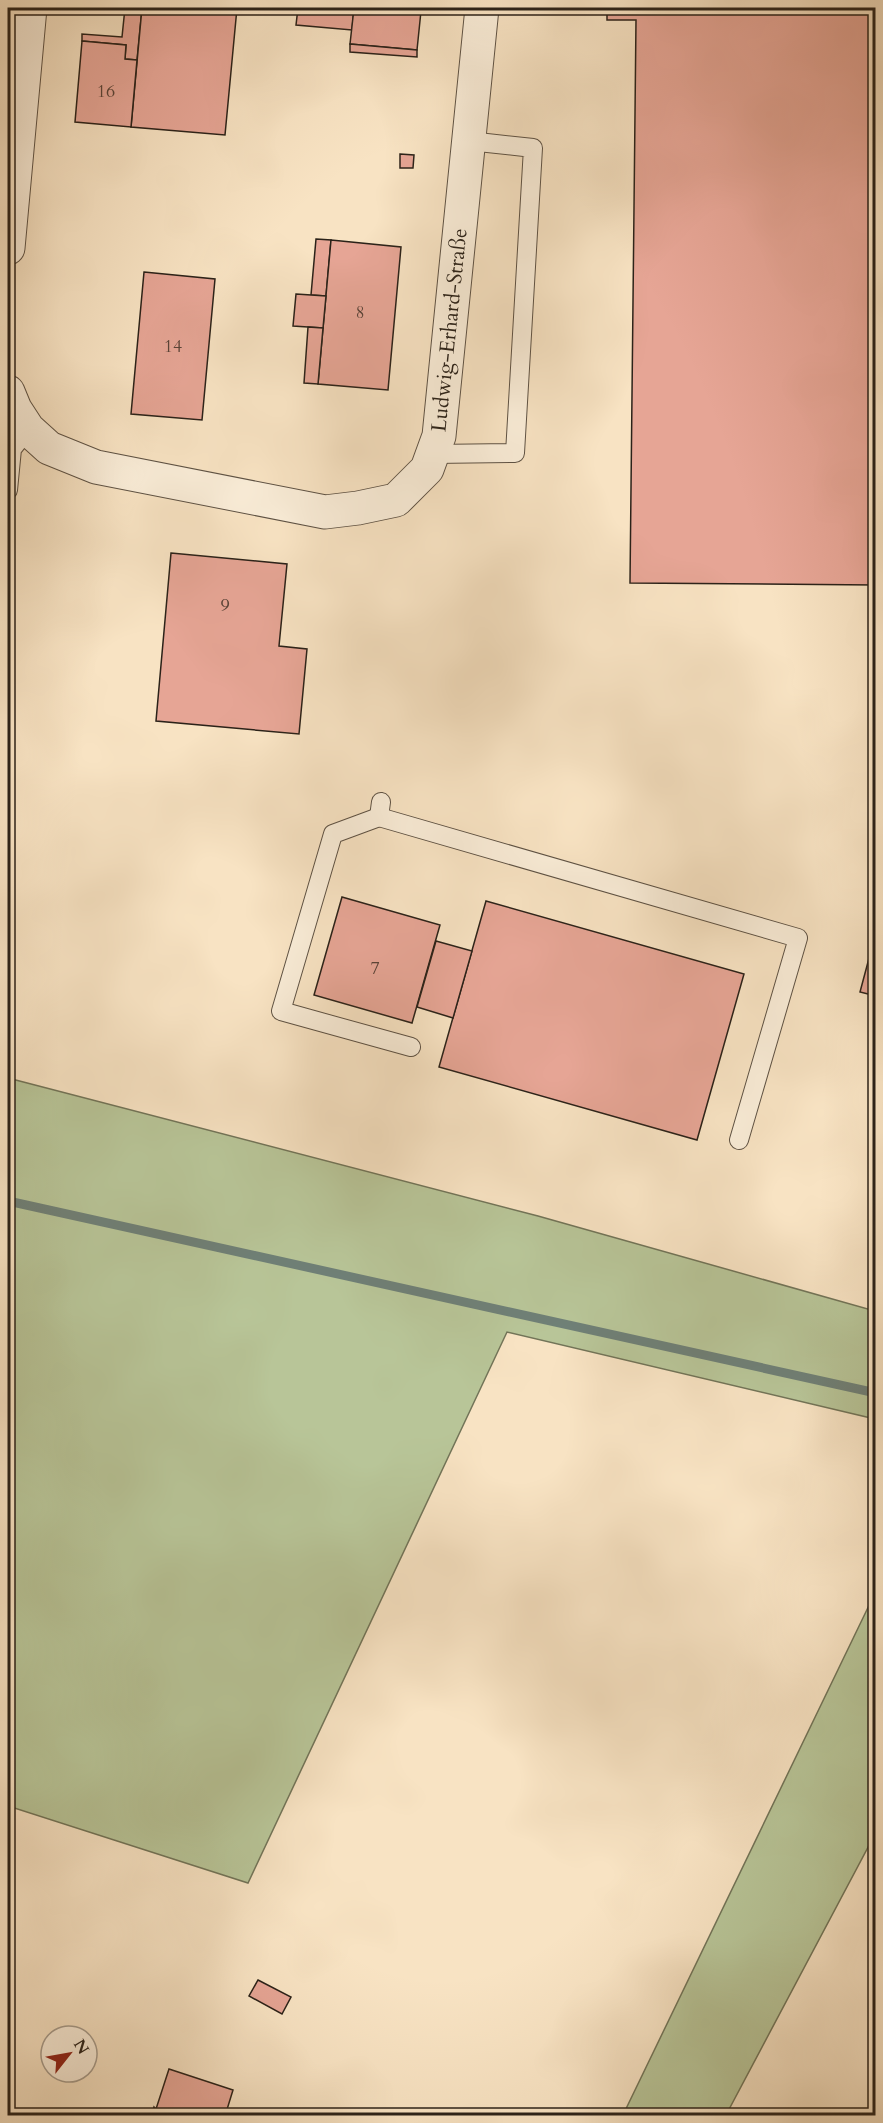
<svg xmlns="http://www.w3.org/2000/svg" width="883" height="2123" font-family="Cardo,serif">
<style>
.green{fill:#b8c598;stroke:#727458;stroke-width:1.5}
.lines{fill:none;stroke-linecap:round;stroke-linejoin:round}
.stream{stroke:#6f8077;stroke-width:9}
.building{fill:#e6a595;stroke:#2b2219;stroke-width:1.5}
.service-casing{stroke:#5e5244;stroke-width:20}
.minor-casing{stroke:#5e5244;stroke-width:35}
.service{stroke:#faedd8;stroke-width:18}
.minor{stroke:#faedd8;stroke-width:33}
.labels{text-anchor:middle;stroke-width:4.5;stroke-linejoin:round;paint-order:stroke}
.number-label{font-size:18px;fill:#5a4338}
.street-label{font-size:21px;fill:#2b2219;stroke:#faedd8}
</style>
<rect width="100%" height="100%" fill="#f8e3c3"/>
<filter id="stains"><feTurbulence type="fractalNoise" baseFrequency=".00333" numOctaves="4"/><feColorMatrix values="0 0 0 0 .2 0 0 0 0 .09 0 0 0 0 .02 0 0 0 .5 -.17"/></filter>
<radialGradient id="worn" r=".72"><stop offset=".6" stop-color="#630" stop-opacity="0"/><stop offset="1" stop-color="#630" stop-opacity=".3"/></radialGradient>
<g class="green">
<path d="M8,1078L538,1216L875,1311V1419L507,1332L248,1883L8,1806Z"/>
<path d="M875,1593V1834L726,2115H623Z"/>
</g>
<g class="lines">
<path class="stream" d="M8,1201L876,1393"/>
</g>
<g class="building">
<path d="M125,8H142L137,60L125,59L126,45L82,41V34L122,37Z"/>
<path d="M142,8H237L225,135L131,127Z"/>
<path d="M298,8H354L352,30L296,25Z"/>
<path d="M347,8H385V11Z"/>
<path d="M354,8L385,11V8H414V10L421,11L417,50L350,44Z"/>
<path d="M607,8H876V585L630,583L636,20H607Z"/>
<path d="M82,41L126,45L125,59L137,60L131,127L75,122Z"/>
<path d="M350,44L417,50V57L350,52Z"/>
<path d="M400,154L414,155L413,168H400Z"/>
<path d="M316,239L331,240L326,296L311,295Z"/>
<path d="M331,240L401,247L388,390L318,384Z"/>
<path d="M144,272L215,279L202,420L131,414Z"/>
<path d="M296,294L326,296L323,328L293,326Z"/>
<path d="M308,327L323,328L318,384L304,383Z"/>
<path d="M171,553L287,564L279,646L307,649L299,734L156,721Z"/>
<path d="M342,897L440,925L412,1023L314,995Z"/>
<path d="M486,901L744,974L697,1140L439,1067Z"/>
<path d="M876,932V996L860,992Z"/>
<path d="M436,941L472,951L453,1018L417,1007Z"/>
<path d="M258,1980L291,1997L282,2014L249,1996Z"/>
<path d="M169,2069L233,2090L225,2116H174L156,2109Z"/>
<path d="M154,2107L156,2109L174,2116H151Z"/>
</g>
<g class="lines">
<defs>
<g id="service">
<path d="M433,454L515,453L533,148L469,141"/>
<path d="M8,490L12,449L28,429"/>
<path d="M381,802L379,817L798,938L739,1140"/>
<path d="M379,817L333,834L281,1011L411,1047"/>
</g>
<g id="minor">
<path d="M8,248L30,8"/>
<path d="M8,392L15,409L28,429L49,448L96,467L325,512L358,508L396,500L427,469L439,436L482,8"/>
</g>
</defs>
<use href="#service" class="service-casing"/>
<use href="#minor" class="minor-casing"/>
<use href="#service" class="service"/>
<use href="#minor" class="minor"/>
</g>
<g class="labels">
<g class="number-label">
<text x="106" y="97">16</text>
<text x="360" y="318">8</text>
<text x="173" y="352">14</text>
<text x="225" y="611">9</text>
<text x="375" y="974">7</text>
</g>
<g class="street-label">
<text transform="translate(449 330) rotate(-84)" y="7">Ludwig-Erhard-Straße</text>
</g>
</g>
<rect width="883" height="2123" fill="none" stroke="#f8e3c3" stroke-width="30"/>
<rect x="9" y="9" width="865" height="2105" fill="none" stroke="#2b2219" stroke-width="3"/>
<rect x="15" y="15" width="853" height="2093" fill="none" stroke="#2b2219" stroke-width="1.5"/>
<g transform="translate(69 2054) rotate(59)"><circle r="28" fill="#faedd8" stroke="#a79c8c" stroke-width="1.5"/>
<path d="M0-4.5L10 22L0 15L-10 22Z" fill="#8f2418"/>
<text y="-9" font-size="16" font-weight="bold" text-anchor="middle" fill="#2b2219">N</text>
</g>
<rect width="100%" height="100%" filter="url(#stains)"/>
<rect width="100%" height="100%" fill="url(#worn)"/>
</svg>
